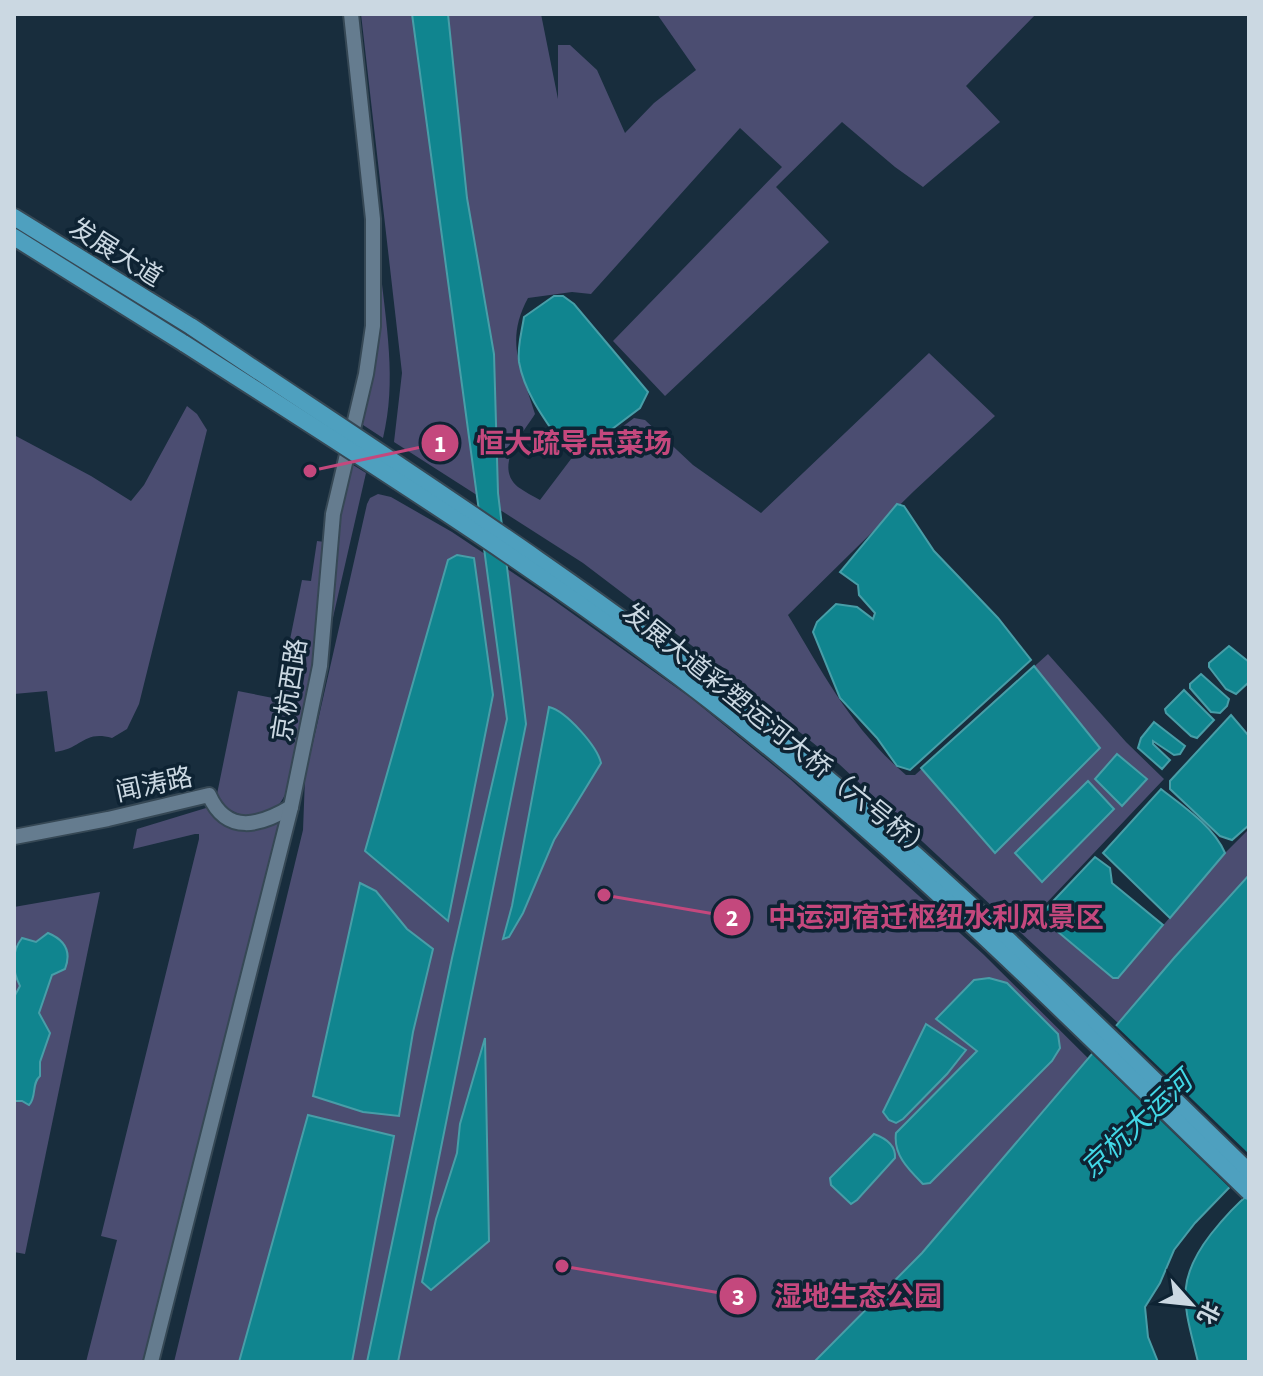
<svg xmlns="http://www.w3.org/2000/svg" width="1263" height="1376" font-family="'Source Sans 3','Noto Sans SC',sans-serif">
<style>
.green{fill:#4b4d71}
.water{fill:#10858f;stroke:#489ea8;stroke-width:2}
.pier{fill:#182d3d}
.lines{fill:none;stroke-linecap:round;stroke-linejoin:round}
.minor-casing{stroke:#364855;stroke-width:18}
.major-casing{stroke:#364855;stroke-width:20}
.minor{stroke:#657c8f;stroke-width:14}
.major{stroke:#4ea0bf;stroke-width:16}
.major-bridge-casing{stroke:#364855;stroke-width:20;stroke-linecap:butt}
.major-bridge{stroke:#4ea0bf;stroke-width:16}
.labels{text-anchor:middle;stroke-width:7;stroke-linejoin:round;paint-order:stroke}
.street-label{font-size:26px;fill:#cbd8e2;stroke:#0e2333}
.water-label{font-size:28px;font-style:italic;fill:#42d8e6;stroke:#0e2333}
.leader{fill:none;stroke:#c4487d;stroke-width:3}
.callout-dot{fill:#c4487d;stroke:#0e2333;stroke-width:3}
.mark-label{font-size:24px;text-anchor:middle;font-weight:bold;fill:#fff}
.callout-label{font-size:28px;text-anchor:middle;font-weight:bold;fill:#c4487d;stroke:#0e2333;stroke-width:7;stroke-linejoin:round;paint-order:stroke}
</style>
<rect width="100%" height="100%" fill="#182d3d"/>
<g class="green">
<path d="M361,14H541L558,99V45H570L597,70L625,133L654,103L696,70L657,14H1036L966,86L1000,122L923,187L895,167L842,122L776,187L829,242L665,396L613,341L782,167L740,128L591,294L572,292L528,298C504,342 522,370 535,414C523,433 493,466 518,487C525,492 533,496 540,500L571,459L582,457L634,418L645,420L693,465L761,513L929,353L995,416L914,491L788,615C824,675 852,729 906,775H915L1048,654L1126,742L1164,779L1036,914L1113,978H1118L1225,853L1249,829V875L1118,1023L839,764L716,664L583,563L394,442L402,373Z"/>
<path d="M380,266C386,324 397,381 383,438L360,423L374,366Z"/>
<path d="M187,406L197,414L207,430L139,704L127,729L112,738C83,730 82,749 55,752L47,691L14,694V435L91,476L131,501L144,485Z"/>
<path d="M353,465L366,473L326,648L333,543L348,469Z"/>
<path d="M378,494L391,497L452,532L552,599L691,698L790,779L983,954L1224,1193L1195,1223L1174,1250L1160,1283L1145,1307L1127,1362H174L303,830L305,778L367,504L370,498Z"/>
<path d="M317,541L325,542L310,696L289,784C277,825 244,825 216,799L238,691L278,699L302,580L311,581Z"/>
<path d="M206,808C245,819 227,839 280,822L145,1362H86L117,1240L101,1236L199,839V834H195L133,849L137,829Z"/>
<path d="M100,892L25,1254L14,1252V907Z"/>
</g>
<g class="water">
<path d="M412,14H448L467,198L494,354L498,493L526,724L398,1362H367L452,958L507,719Z"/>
<path d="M554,296H563L574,304L648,392L640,408L579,454L568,453C549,425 525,396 519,362C517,347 522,331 524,317Z"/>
<path d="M897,504L904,506L934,551L998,618L1031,660L910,770L897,766L877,738L840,698L813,632L817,622L836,604L857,607L873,619L875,613L859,595L858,585L840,572Z"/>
<path d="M457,555L474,558L493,695L448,921L365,851L448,560Z"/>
<path d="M1229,646L1249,662V682L1236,694L1226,689L1209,667V663Z"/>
<path d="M1034,666L1100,748L995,853L921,768Z"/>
<path d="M1201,674L1229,699L1227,706L1220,713L1211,712L1190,688V684Z"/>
<path d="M1184,690L1214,720L1197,738L1191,736L1166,713L1165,709Z"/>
<path d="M549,707C566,711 597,746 601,763L554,840L523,913L509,937L503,939L512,906Z"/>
<path d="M1231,715L1249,736V825L1232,840L1220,836L1170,789V781Z"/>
<path d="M1154,722L1185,746L1180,754L1174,755L1153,741V744L1170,760L1162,769L1138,748L1141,738Z"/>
<path d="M1117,754L1147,779L1122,806L1095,779Z"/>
<path d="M1088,781L1114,809L1042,882L1015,853Z"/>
<path d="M1161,789C1183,806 1214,827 1225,853L1170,918L1103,853Z"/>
<path d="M1095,857L1110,868L1112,883L1163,925L1118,978H1113L1039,916Z"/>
<path d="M1249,875V1167L1195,1223L1174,1250L1160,1283L1145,1307L1148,1337L1158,1362H814L922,1253L1174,958Z"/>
<path d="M360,883L376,891L407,929L433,949L413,1032L399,1116L363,1112L313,1096Z"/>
<path d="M48,933C65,940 72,951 65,969L52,975L39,1013L50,1033L40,1062V1076C31,1084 37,1097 29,1105L22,1101H14V997L20,986C12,970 11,952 22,938L36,942Z"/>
<path d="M989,978L1007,983L1058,1034L1060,1048L1052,1061L930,1183L923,1184C909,1170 893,1155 896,1133L977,1051L936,1019L974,980Z"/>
<path d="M926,1024L966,1050L947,1074L903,1119L896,1123L889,1120L883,1112Z"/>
<path d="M485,1038L489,1241L431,1290L422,1282L436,1219L457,1153L460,1124Z"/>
<path d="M308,1115L394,1136L352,1362H239Z"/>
<path d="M874,1134C885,1138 896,1145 895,1158L857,1200L851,1204L831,1185L830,1178Z"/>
<path d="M1249,1194V1362H1198C1185,1307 1173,1283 1211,1234C1223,1219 1234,1206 1249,1194Z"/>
</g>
<path class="pier" d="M1113,1023L1249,1154V1172L1232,1190L1089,1051Z"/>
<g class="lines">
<defs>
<g id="minor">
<path d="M14,837L108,819L209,795C227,836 261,825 291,807"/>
<path d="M151,1362L291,807L320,666L333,514L366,374L373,326V219L351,14"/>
</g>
<g id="major">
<path d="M14,217L192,327"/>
<path d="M14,237L185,344"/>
</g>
</defs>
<use href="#minor" class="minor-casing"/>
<use href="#major" class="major-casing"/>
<use href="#minor" class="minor"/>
<use href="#major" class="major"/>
<defs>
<g id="major-bridge">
<path d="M192,327C384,456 581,581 762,725C935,862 1091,1019 1249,1172"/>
<path d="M185,344C383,471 583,596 766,745C937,883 1091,1040 1249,1192"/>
</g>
</defs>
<use href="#major-bridge" class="major-bridge-casing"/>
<use href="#major-bridge" class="major-bridge"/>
</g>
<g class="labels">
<g class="street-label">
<text transform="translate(116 252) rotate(32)" y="9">发展大道</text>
<text transform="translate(289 690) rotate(-81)" y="9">京杭西路</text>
<text transform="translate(778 731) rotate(39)" y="9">发展大道彩塑运河大桥（六号桥）</text>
<text transform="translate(154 784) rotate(-12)" y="9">闻涛路</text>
</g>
<g class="water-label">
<text transform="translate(1136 1124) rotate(-43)" y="10">京杭大运河</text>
</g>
</g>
<path class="leader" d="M310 471L440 443M604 895L732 917M562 1266L738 1296"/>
<g class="callout-dot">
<circle cx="310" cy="471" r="8"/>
<circle cx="604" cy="895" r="8"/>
<circle cx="562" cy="1266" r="8"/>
<circle cx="440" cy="443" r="20"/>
<circle cx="732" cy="917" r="20"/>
<circle cx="738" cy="1296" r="20"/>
</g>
<g class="mark-label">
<text x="440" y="452">1</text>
<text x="732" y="926">2</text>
<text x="738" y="1305">3</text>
</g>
<g class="callout-label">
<text x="574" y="453">恒大疏导点菜场</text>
<text x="936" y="927">中运河宿迁枢纽水利风景区</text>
<text x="858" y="1306">湿地生态公园</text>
</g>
<rect width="1263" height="1376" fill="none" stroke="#cbd8e2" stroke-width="32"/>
<g transform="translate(1191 1304) rotate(117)" stroke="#0e2333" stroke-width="6" paint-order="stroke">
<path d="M0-6L14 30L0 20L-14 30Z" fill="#cbd8e2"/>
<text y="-12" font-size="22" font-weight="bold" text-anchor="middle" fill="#cbd8e2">北</text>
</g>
</svg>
